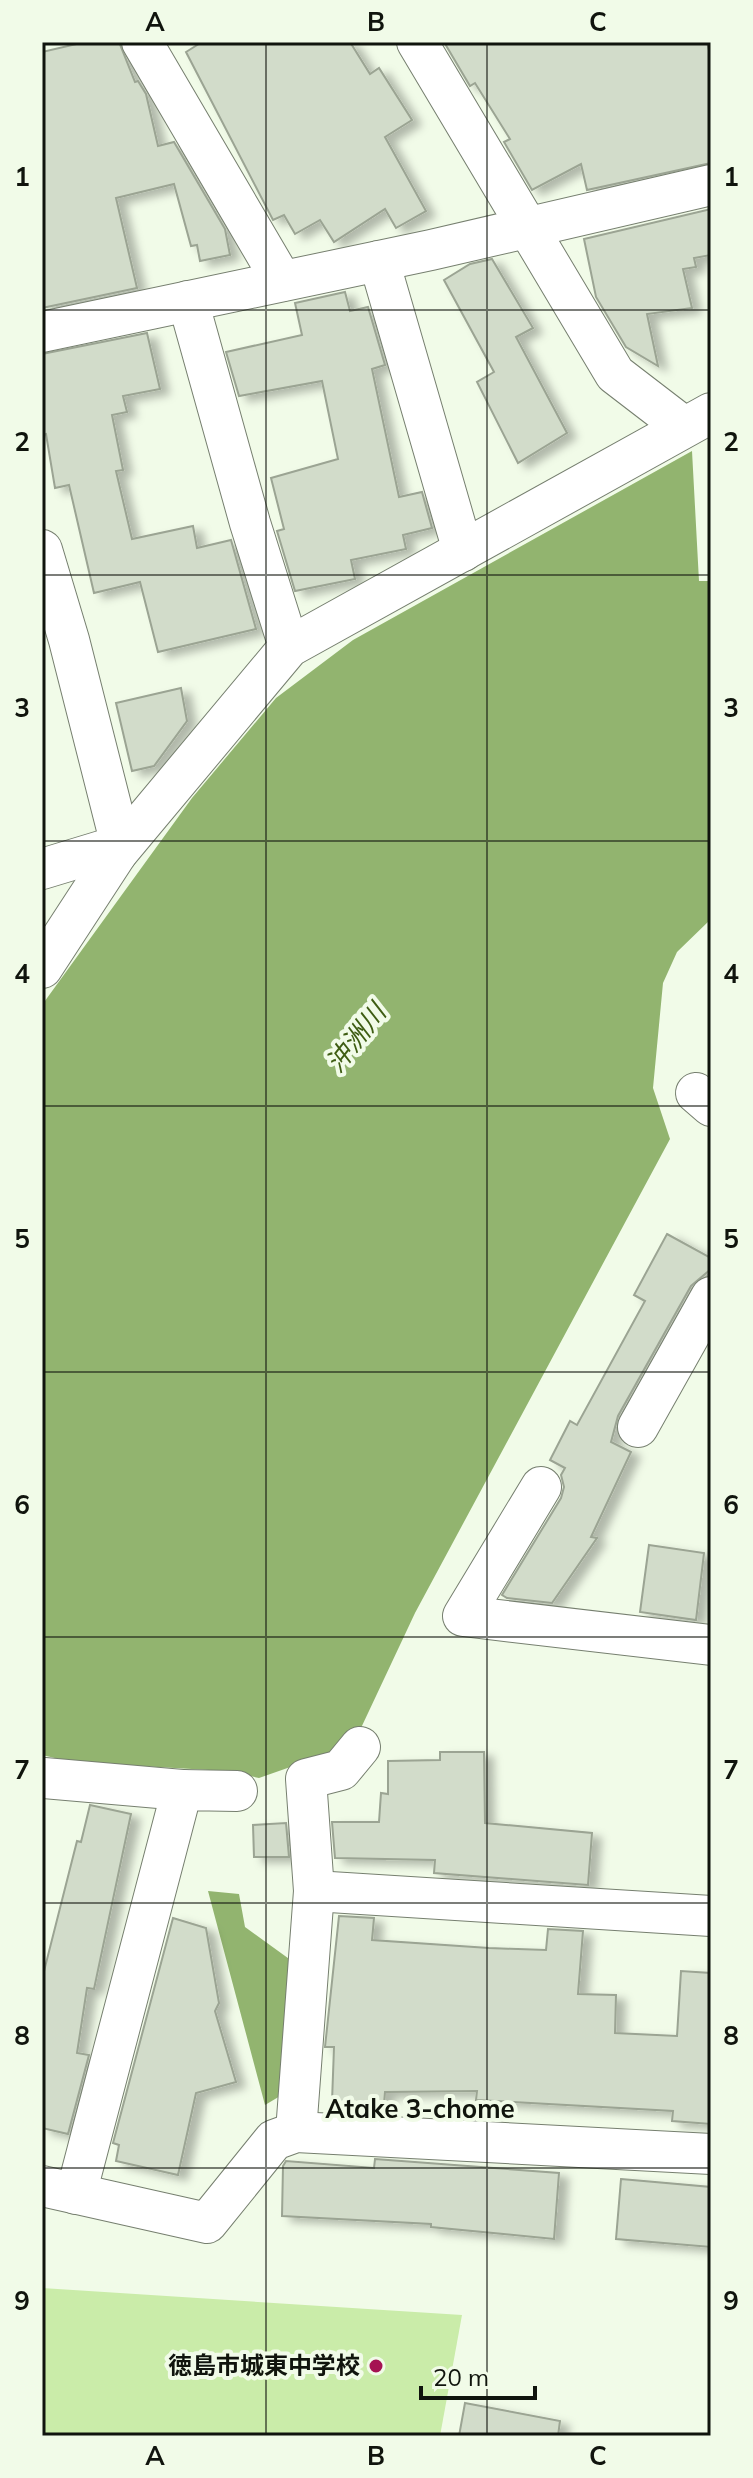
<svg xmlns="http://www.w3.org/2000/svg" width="753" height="2478" font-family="Mulish,'Noto Sans JP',sans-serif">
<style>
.green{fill:#caeca9}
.water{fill:#92b46f}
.building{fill:#d2dcca;stroke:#9ba493;stroke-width:2;filter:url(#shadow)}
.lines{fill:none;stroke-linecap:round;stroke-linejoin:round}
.minor-casing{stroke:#767f6f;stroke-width:42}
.minor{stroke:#fff;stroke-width:40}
.grid{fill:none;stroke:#10140d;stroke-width:2;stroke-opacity:0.55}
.poi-dot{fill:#a51352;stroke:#f1fbe8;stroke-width:3}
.labels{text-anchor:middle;stroke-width:8;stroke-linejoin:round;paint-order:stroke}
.poi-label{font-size:24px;font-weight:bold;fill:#10140d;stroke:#f1fbe8;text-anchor:end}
.water-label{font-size:26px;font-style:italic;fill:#3e5d13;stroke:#f1fbe8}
.neighbourhood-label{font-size:26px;font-weight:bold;fill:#10140d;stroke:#f1fbe8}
.neatline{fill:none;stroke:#10140d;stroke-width:3}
.grid-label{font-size:26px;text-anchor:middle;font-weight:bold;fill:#10140d}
</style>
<defs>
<filter id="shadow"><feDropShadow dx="9" dy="5" stdDeviation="4" flood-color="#0004"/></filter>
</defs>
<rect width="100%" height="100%" fill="#f1fbe8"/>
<path class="green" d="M42,2288L462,2315L440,2436H42Z"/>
<g class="water">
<path d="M692,451L699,581H711V919L677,952L663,983L653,1088L670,1139L415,1613L353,1745L259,1778L226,1771L72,1762L42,1755V1005L192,798L276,698L353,640Z"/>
<path d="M208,1891L239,1894L245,1927L292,1961V2089L265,2105Z"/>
</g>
<g class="building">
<path d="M85,42H119L135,82L138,81L146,94L158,146L174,142L225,229L230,255L200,261L197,245L191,246L174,184L116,198L137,288L42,308V52Z"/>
<path d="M202,42H350L370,74L379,68L412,120L385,137L426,211L396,228L385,209L334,242L320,220L295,234L284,215L273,220L186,52Z"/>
<path d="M444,42H707L711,59V163L587,190L581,164L532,190L504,142L510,139L475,83L470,86Z"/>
<path d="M711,209V255L694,258L696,267L683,269L692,308L647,314L658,366L626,347L596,297L584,239Z"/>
<path d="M492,259L533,328L516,337L567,433L518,463L477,382L494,372L444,280L470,264Z"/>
<path d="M345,292L350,311L368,307L385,365L372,369L399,497L422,492L432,528L403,535L406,549L351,560L355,579L295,591L277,531L284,529L271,478L338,459L322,381L239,396L226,352L302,335L295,303Z"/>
<path d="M147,333L160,389L123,396L127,412L112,415L123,470L116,471L132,539L193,526L197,548L231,540L256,629L158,652L140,582L94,593L69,485L55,488L46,434L42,435V354Z"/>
<path d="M181,688L187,721L154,766L132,771L116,703Z"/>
<path d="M667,1234L711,1258V1269L691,1286L618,1416L611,1442L631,1452L591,1537L597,1538L552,1603L507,1598L502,1595L561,1498L564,1487L561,1475L565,1468L550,1460L570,1421L577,1425L645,1301L634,1295Z"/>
<path d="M649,1545L704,1553L696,1620L640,1612Z"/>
<path d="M440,1752H484L485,1823L592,1833L588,1885L434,1873L435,1860L335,1858L332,1822H379L381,1793L388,1794V1761L440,1760Z"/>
<path d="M90,1805L131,1814L94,1989L87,1988L77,2053L89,2055L68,2134L42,2128V1979L77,1841L81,1842Z"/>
<path d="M286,1823L289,1857H254L253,1825Z"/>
<path d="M339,1916L374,1918L372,1940L489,1948L546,1950L548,1929L583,1931L578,1994L616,1995L615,2033L677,2036L681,1971L711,1973V2124L672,2121L673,2111L476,2100L477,2091L385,2092L384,2104L332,2102L334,2047H325Z"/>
<path d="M173,1918L206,1928L219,2003L215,2011L236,2082L196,2093L178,2175L116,2161L119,2145L113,2143Z"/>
<path d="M375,2159L559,2173L554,2239L431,2227V2224L282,2216L283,2166L286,2161L374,2168Z"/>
<path d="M621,2179L711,2187V2247L616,2239Z"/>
<path d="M465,2403L560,2421L558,2436H459Z"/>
</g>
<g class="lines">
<defs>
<g id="minor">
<path d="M142,42L282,281"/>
<path d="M417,42L615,374L684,427"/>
<path d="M379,261L463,551"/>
<path d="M188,301L250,523L289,647"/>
<path d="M42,332L431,250L711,185"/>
<path d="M42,550L69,640L121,845L117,853"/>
<path d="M42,869L121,845"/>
<path d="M42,968L117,853L289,647L711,413"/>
<path d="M696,1093L711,1106"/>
<path d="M638,1427L711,1297"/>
<path d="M541,1487L463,1616L711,1645"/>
<path d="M44,1778L182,1790"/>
<path d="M314,1891L711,1916"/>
<path d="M296,2132L314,1891L306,1779L341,1770L360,1747"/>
<path d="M42,2186L207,2223L274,2140L296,2132L711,2154"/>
<path d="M76,2194L182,1790L237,1791"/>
</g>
</defs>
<use href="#minor" class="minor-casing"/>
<use href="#minor" class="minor"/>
</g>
<path class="grid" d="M266,42V2436M487,42V2436M42,310H711M42,575H711M42,841H711M42,1106H711M42,1372H711M42,1637H711M42,1903H711M42,2168H711"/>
<circle class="poi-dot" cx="376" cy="2366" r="8"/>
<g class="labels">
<g class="poi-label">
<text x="360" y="2374">徳島市城東中学校</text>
</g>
<g class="water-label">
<text transform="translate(356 1038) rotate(-52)" y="9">沖洲川</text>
</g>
<g class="neighbourhood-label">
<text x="420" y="2118">Atake 3-chome</text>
</g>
</g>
<rect width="753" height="2478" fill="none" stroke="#f1fbe8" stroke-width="88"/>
<path d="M421 2386v12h114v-12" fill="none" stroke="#10140d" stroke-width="4"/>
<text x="433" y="2386" font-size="24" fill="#10140d" stroke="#f1fbe8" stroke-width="6" paint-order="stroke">20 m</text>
<rect x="44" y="44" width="665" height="2390" class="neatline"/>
<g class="grid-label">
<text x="155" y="31">A</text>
<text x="376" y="31">B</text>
<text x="598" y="31">C</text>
<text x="22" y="186">1</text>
<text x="731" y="186">1</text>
<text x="22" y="451">2</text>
<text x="731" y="451">2</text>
<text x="22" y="717">3</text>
<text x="731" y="717">3</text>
<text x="22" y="983">4</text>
<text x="731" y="983">4</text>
<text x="22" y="1248">5</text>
<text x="731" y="1248">5</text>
<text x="22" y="1514">6</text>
<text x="731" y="1514">6</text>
<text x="22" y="1779">7</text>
<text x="731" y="1779">7</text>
<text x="22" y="2045">8</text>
<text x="731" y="2045">8</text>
<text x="22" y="2310">9</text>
<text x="731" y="2310">9</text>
<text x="155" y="2465">A</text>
<text x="376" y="2465">B</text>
<text x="598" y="2465">C</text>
</g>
</svg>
